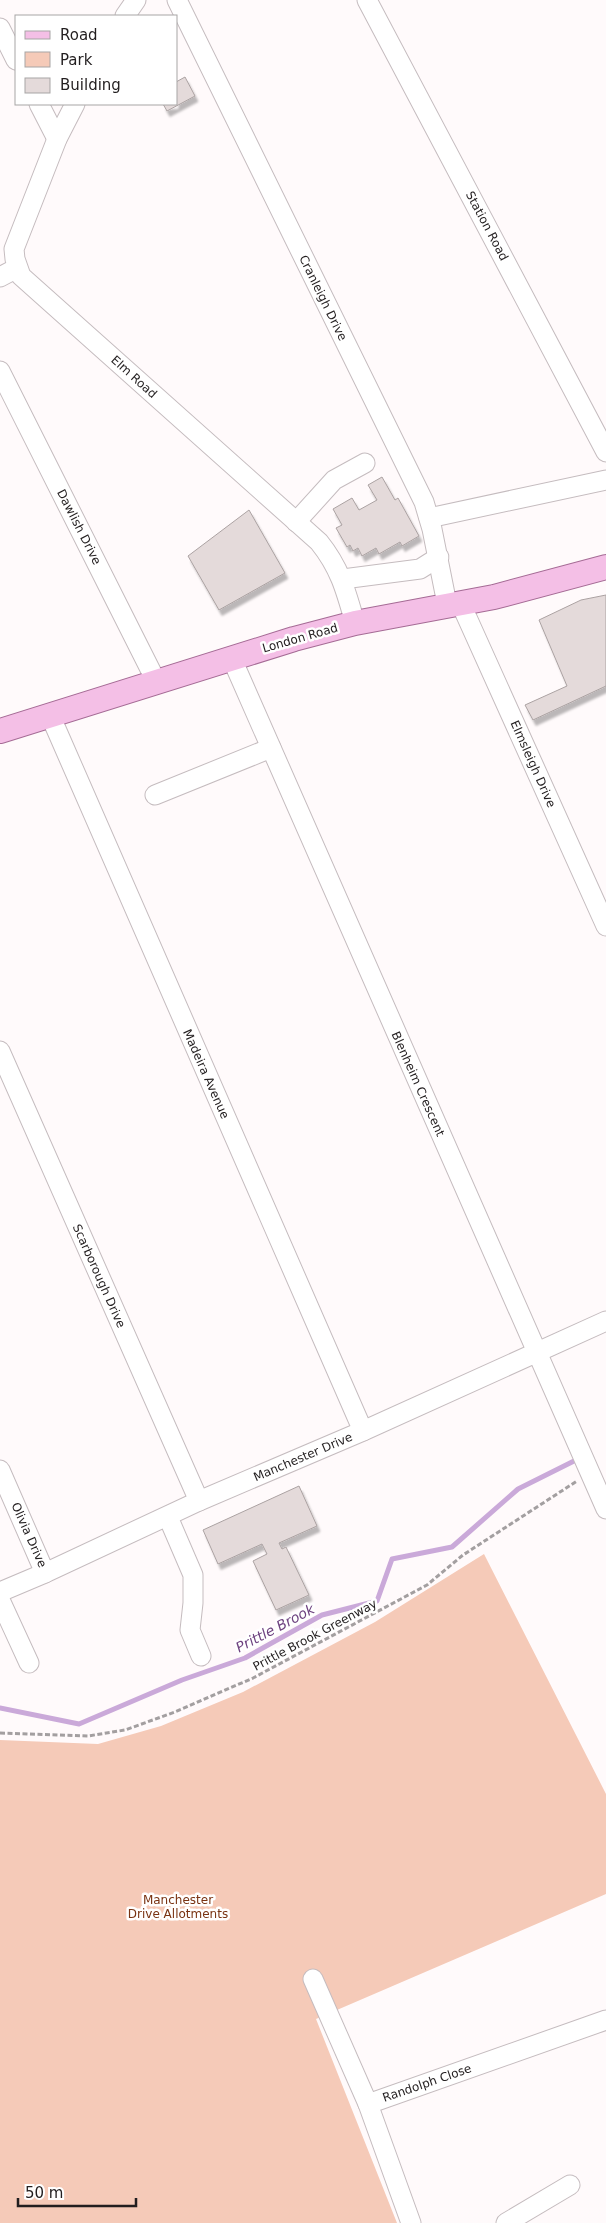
<svg xmlns="http://www.w3.org/2000/svg" width="606" height="2223" font-family="'DejaVu Sans',sans-serif">
<style>
.green{fill:#f5cab8}
.lines{fill:none;stroke-linecap:round;stroke-linejoin:round}
.stream{stroke:#caa9d9;stroke-width:5}
.building{fill:#e4dada;stroke:#aba2a2;filter:url(#shadow)}
.minor-casing{stroke:#c5bcbf;stroke-width:21}
.major-casing{stroke:#a56b95;stroke-width:26}
.path{stroke:#a39fa0;stroke-width:3;stroke-dasharray:5 2.5;stroke-linecap:butt}
.minor{stroke:#fff;stroke-width:19}
.major{stroke:#f4bfe6;stroke-width:24}
.labels{text-anchor:middle;stroke-width:5;stroke-linejoin:round;paint-order:stroke}
.street-label{font-size:12px;fill:#221e1f;stroke:#fff}
.park-label{font-size:12px;fill:#793312;stroke:#fff}
.water-label{font-size:14px;font-style:italic;fill:#6e4380;stroke:#fff}
</style>
<defs>
<filter id="shadow"><feDropShadow dx="3" dy="5.5" stdDeviation="1" flood-color="#0004"/></filter>
</defs>
<rect width="100%" height="100%" fill="#fffafb"/>
<path class="green" d="M484,1554L606,1794V1894L316,2019L397,2223H0V1740L98,1744L161,1726L243,1692L375,1622Z"/>
<g class="lines">
<path class="stream" d="M0,1708L79,1724L182,1680L245,1658L322,1615L377,1601L392,1559L452,1547L518,1489L574,1461"/>
</g>
<g class="building">
<path d="M185,77L195,96L167,111L163,104H176V82Z"/>
<path d="M382,477L395,500L398,498L419,536L402,546L400,542L379,554L376,548L362,556L358,548L353,551L350,545L347,547L336,528L342,525L333,509L352,498L359,510L377,500L368,485Z"/>
<path d="M249,510L285,573L219,610L188,556Z"/>
<path d="M606,595V686L533,720L525,705L567,686L539,620L581,600Z"/>
<path d="M299,1486L317,1526L279,1543L282,1549L286,1547L309,1595L276,1610L253,1561L267,1554L262,1544L218,1564L203,1530Z"/>
</g>
<g class="lines">
<defs>
<g id="minor">
<path d="M177,0L424,502L432,529L447,604"/>
<path d="M367,0L606,452"/>
<path d="M125,16L136,0"/>
<path d="M0,28L16,60"/>
<path d="M39,104L57,139"/>
<path d="M75,104L57,139L14,249L15,259L21,276L319,542C340,568 346,591 355,623"/>
<path d="M0,277L17,268"/>
<path d="M0,371L157,683"/>
<path d="M429,518L606,480"/>
<path d="M296,522L334,480L365,463"/>
<path d="M343,579L420,569L439,557"/>
<path d="M460,602L606,926"/>
<path d="M232,659L606,1509"/>
<path d="M50,715L363,1431"/>
<path d="M155,795L271,748"/>
<path d="M0,1051L199,1501"/>
<path d="M0,1470L45,1573"/>
<path d="M168,1517L193,1575V1603L190,1630L201,1656"/>
<path d="M0,1592L45,1573L199,1501L363,1431L606,1321"/>
<path d="M0,1600L29,1663"/>
<path d="M313,1979L368,2104"/>
<path d="M411,2223L368,2104L606,2020"/>
<path d="M506,2223L570,2185"/>
</g>
<path id="major" d="M0,731L294,639L355,623L494,597L606,567"/>
</defs>
<use href="#minor" class="minor-casing"/>
<use href="#major" class="major-casing"/>
<path class="path" d="M0,1733L88,1736L125,1730L175,1712L253,1678L427,1585L463,1555L577,1481"/>
<use href="#minor" class="minor"/>
<use href="#major" class="major"/>
</g>
<g class="labels">
<g class="street-label">
<text transform="translate(487 226) rotate(62)" y="4">Station Road</text>
<text transform="translate(323 298) rotate(64)" y="4">Cranleigh Drive</text>
<text transform="translate(134 377) rotate(42)" y="4">Elm Road</text>
<text transform="translate(79 527) rotate(63)" y="4">Dawlish Drive</text>
<text transform="translate(300 638) rotate(-16)" y="4">London Road</text>
<text transform="translate(533 764) rotate(66)" y="4">Elmsleigh Drive</text>
<text transform="translate(206 1074) rotate(66)" y="4">Madeira Avenue</text>
<text transform="translate(418 1084) rotate(66)" y="4">Blenheim Crescent</text>
<text transform="translate(99 1276) rotate(66)" y="4">Scarborough Drive</text>
<text transform="translate(303 1457) rotate(-23)" y="4">Manchester Drive</text>
<text transform="translate(29 1535) rotate(66)" y="4">Olivia Drive</text>
<text transform="translate(315 1635) rotate(-28)" y="4">Prittle Brook Greenway</text>
<text transform="translate(427 2083) rotate(-19)" y="4">Randolph Close</text>
</g>
<g class="park-label">
<text x="178" y="1904">Manchester<tspan x="178" dy="14">Drive Allotments</tspan></text>
</g>
<g class="water-label">
<text transform="translate(275 1628) rotate(-28)" y="5">Prittle Brook</text>
</g>
</g>
<rect x="15" y="15" width="162" height="90" fill="#ffffff" stroke="#a7a5a5"/>
<rect x="25" y="31" width="25" height="8" fill="#f4bfe6" stroke="#a7a5a5"/>
<text x="60" y="40" font-size="15" fill="#221e1f">Road</text>
<rect x="25" y="52" width="25" height="15" fill="#f5cab8" stroke="#a7a5a5"/>
<text x="60" y="65" font-size="15" fill="#221e1f">Park</text>
<rect x="25" y="78" width="25" height="15" fill="#e4dada" stroke="#a7a5a5"/>
<text x="60" y="90" font-size="15" fill="#221e1f">Building</text>
<path d="M18 2198v8h118v-8" fill="none" stroke="#221e1f" stroke-width="2.5"/>
<text x="25" y="2198" font-size="15" fill="#221e1f" stroke="#ffffff" stroke-width="4" paint-order="stroke">50 m</text>
</svg>
